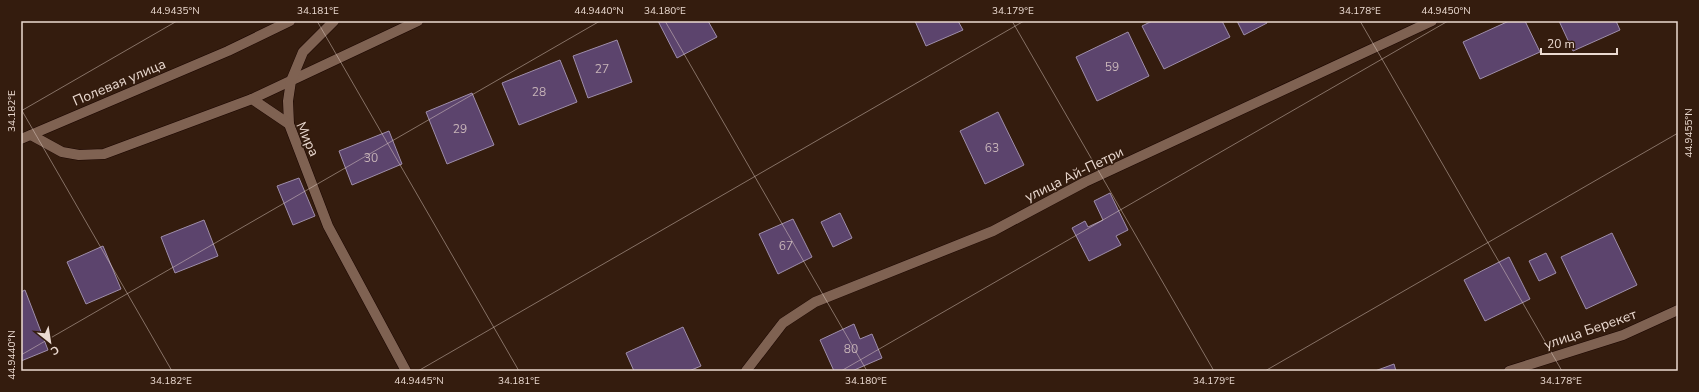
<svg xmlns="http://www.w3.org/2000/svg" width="1699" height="392" font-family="'Nunito Sans',sans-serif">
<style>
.building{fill:#5c446d;stroke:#9f8eaa}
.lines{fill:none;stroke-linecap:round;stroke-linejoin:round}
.minor-casing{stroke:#1b0600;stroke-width:11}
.secondary-casing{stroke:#1b0600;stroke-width:11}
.minor{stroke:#7f6252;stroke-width:10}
.secondary{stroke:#7f6252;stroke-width:10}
.ticks{fill:none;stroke:#ebdad1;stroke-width:1;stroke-opacity:0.45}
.labels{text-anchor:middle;stroke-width:3;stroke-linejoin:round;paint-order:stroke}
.number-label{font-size:12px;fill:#c7b4b8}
.street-label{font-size:14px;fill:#ebdad1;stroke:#341c0e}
.neatline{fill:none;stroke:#ebdad1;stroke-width:1.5}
.ticks-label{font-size:10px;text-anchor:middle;fill:#ebdad1}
</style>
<rect width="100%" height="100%" fill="#341c0e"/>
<g class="building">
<path d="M658,21H708L717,37L677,58Z"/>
<path d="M915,21H958L963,30L926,46Z"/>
<path d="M1152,21H1222L1230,37L1164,69L1142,26Z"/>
<path d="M1237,21H1266L1267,23L1244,35Z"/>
<path d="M1509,21H1525L1540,52L1480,79L1463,42Z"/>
<path d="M1559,21H1616L1620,30L1573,51Z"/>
<path d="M1128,32L1149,76L1097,101L1076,57Z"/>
<path d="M617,40L632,82L588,98L573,56Z"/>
<path d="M560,60L577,102L519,125L502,83Z"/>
<path d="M472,93L494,145L447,164L426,112Z"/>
<path d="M998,112L1024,165L985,184L960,131Z"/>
<path d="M389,131L402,164L352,185L339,151Z"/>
<path d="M299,178L315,216L293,225L277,186Z"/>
<path d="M1110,193L1128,230L1116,236L1121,245L1089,261L1072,228L1085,221L1088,227L1103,220L1094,201Z"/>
<path d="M840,213L852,238L833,247L821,222Z"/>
<path d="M793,219L812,257L778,274L759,234Z"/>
<path d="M204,220L218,256L175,273L161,237Z"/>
<path d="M1612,233L1637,285L1586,309L1561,257Z"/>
<path d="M103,246L121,289L86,304L67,262Z"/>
<path d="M1546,253L1556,273L1539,281L1529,261Z"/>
<path d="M1509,257L1530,299L1485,321L1464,280Z"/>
<path d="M25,290L48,350L21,361V292Z"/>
<path d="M854,324L860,339L872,334L882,358L852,371H834L820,340Z"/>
<path d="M683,327L701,366L689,371H634L626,353Z"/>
<path d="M1394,364L1396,371H1375Z"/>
</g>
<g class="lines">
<defs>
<g id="minor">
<path d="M252,99L418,21"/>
<path d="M289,124L288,101L291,81L303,52L334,21"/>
<path d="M31,135L62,152L79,155L104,154L252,99L289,124L328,226L406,371"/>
<path d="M746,371L783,323L815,302L993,231L1085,182L1432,21"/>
<path d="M1509,371L1623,335L1678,310"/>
</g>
<path id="secondary" d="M21,139L228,51L290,21"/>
</defs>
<use href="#minor" class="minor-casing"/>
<use href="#secondary" class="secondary-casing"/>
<use href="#minor" class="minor"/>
<use href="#secondary" class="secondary"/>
</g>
<path class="ticks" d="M317,21L519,371M665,21L867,371M1012,21L1214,371M1360,21L1562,371M21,109L172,371M21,111L177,21M21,355L600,21M418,371L1024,21M841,371L1448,21M1265,371L1678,133"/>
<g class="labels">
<g class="number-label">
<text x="1112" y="71">59</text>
<text x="602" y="73">27</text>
<text x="539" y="96">28</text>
<text x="460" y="133">29</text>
<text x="992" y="152">63</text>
<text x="371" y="162">30</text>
<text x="786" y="250">67</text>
<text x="851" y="353">80</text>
</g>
<g class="street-label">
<text transform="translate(119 82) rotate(-23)" y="5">Полевая улица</text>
<text transform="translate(308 139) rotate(66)" y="5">Мира</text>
<text transform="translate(1074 174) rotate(-26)" y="5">улица Ай-Петри</text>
<text transform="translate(1590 329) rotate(-19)" y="5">улица Берекет</text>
</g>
</g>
<rect width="1699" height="392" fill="none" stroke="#341c0e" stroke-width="44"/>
<g transform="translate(50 342) rotate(150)" stroke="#341c0e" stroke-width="3" paint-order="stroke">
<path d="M0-3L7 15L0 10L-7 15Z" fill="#ebdad1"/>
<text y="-6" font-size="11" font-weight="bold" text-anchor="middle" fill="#ebdad1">С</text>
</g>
<path d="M1541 48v6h76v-6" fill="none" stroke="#ebdad1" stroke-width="2"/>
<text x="1547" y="48" font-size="12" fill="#ebdad1" stroke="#341c0e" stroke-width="3" paint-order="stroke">20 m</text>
<rect x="22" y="22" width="1655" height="348" class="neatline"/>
<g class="ticks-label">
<text x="175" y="14">44.9435°N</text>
<text x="318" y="14">34.181°E</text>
<text x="599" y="14">44.9440°N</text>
<text x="665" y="14">34.180°E</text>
<text x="1013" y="14">34.179°E</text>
<text x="1360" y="14">34.178°E</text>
<text x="1446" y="14">44.9450°N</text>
<text transform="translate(11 111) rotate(-90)" y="4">34.182°E</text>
<text transform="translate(1688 133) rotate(-90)" y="4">44.9455°N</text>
<text transform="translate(11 355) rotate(-90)" y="4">44.9440°N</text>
<text x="171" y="384">34.182°E</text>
<text x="419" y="384">44.9445°N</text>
<text x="519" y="384">34.181°E</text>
<text x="866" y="384">34.180°E</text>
<text x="1214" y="384">34.179°E</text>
<text x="1561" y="384">34.178°E</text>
</g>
</svg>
